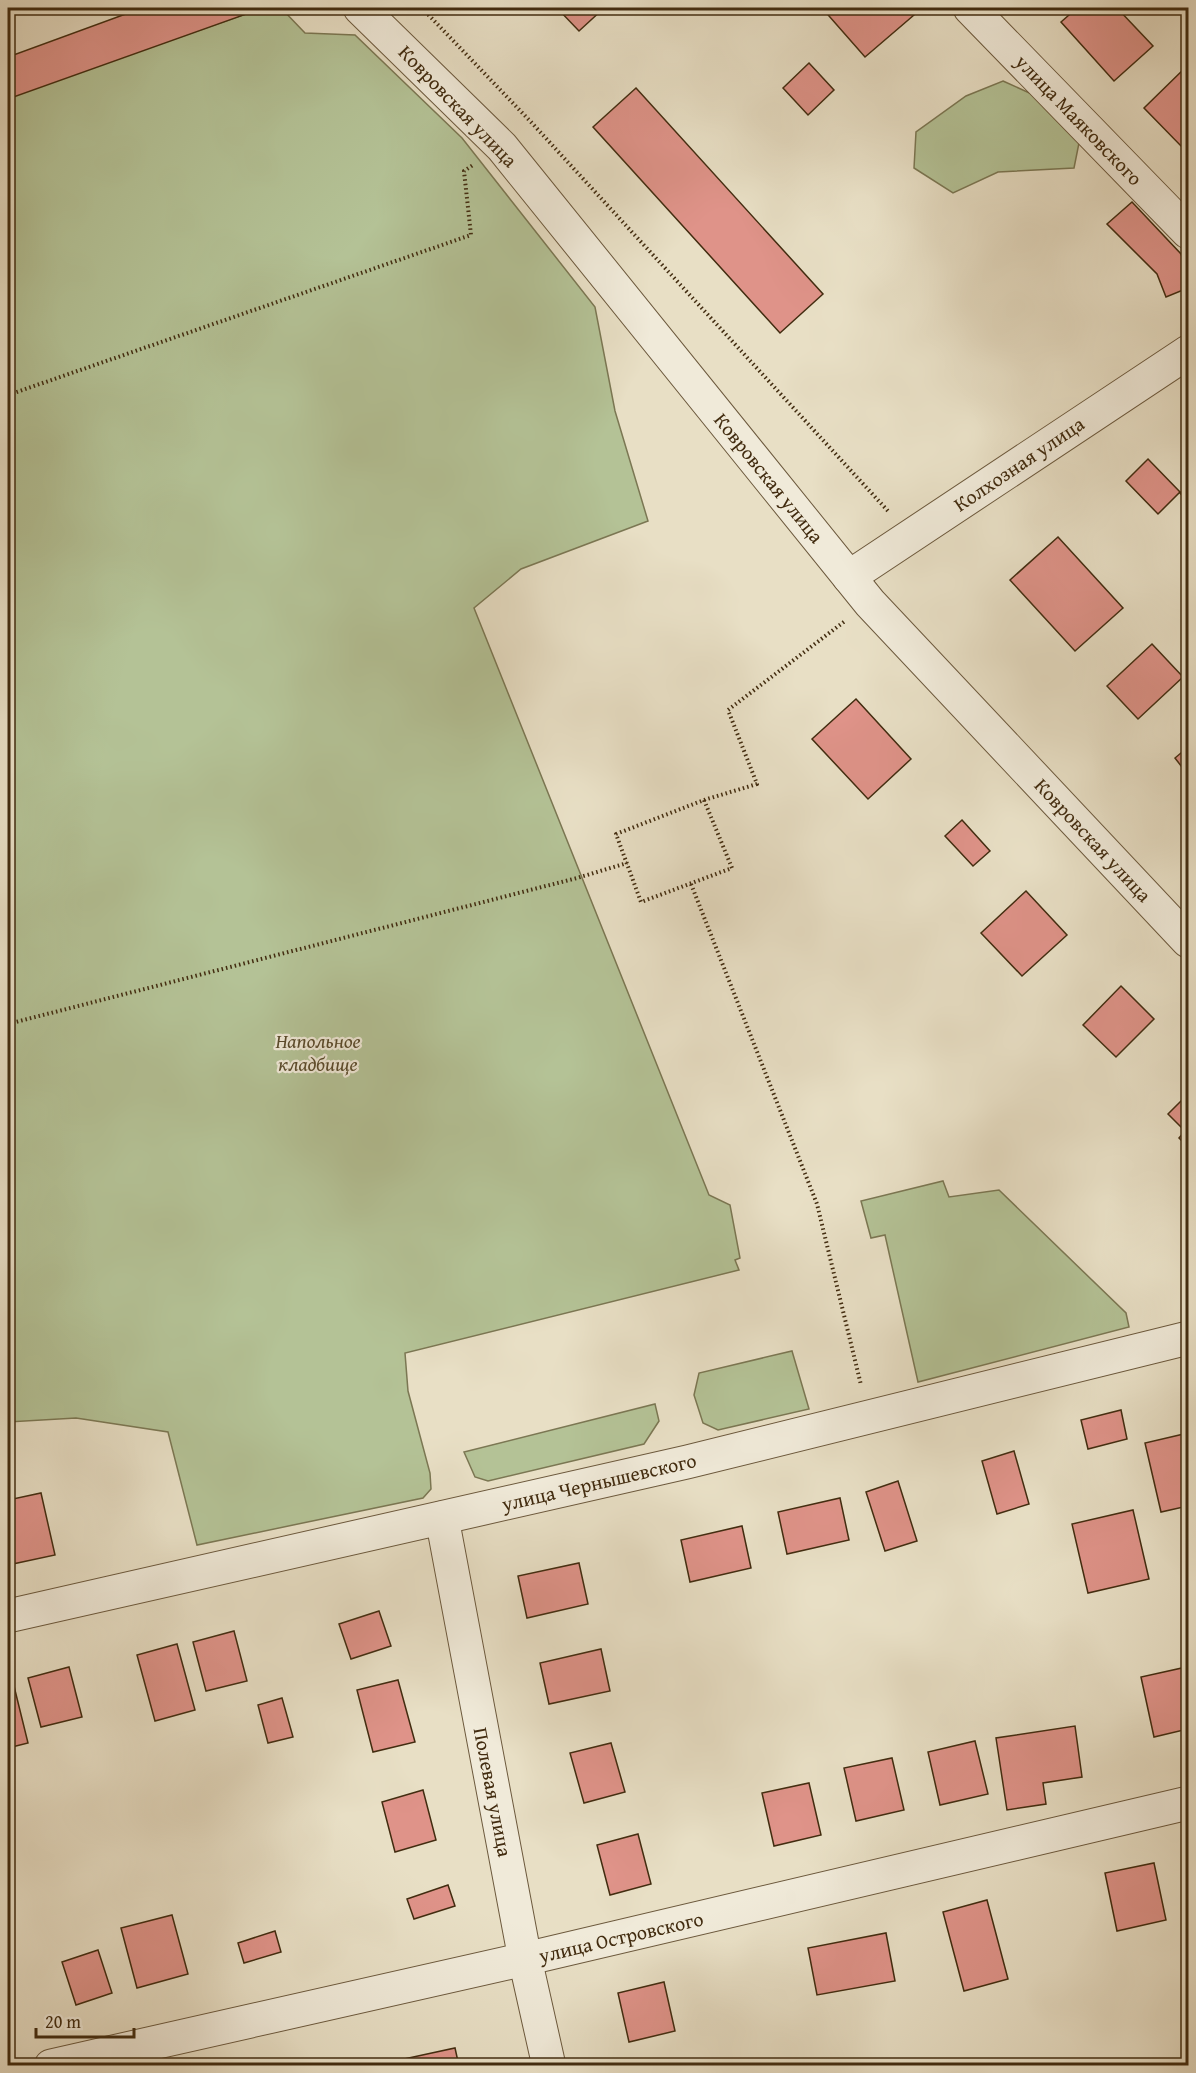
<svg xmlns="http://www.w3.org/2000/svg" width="1196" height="2073" font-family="'Gentium Book Plus',serif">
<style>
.green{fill:#b4c296;stroke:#7b7753;stroke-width:1.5}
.building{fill:#df9389;stroke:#422c10;stroke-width:1.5}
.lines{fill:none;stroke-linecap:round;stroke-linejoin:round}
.street-casing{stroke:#6c593d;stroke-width:35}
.path{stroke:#422c10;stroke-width:4;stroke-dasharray:1.5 3;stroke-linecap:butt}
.street{stroke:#f0ead9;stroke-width:33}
.labels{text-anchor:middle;stroke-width:4.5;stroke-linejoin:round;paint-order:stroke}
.street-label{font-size:20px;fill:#422c10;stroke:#f0ead9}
.park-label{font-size:20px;font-style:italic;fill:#594a2b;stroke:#f0ead9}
</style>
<rect width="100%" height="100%" fill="#e8dfc5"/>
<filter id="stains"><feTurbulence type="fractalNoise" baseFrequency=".00333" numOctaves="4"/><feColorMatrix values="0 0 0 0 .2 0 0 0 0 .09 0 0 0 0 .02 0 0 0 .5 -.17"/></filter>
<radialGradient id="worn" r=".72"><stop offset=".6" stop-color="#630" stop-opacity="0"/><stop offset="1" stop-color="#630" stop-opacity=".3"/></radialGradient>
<g class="green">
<path d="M263,8H281L305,33L355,35L462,138L595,307L615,411L648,521L521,569L474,608L709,1195L730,1205L740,1258L735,1260L739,1270L405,1353L408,1391L430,1473L431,1489L423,1498L197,1545L168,1432L76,1418L8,1422V97Z"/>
<path d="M1003,81L1045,100L1080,138L1074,168L998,172L953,193L914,168L916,132L966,96Z"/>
<path d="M943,1181L949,1197L999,1190L1126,1313L1129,1327L918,1382L885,1235L871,1238L861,1201Z"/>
<path d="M792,1351L809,1409L718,1430L703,1423L694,1395L699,1373Z"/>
<path d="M655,1404L659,1421L644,1444L488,1481L475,1477L464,1452Z"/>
</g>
<g class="building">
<path d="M142,8H263L8,99V57Z"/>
<path d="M557,8H604L579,31Z"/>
<path d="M822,8H920L921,9L865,57Z"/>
<path d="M1077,8H1117L1153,46L1114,81L1061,22Z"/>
<path d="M809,63L834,90L808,115L783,88Z"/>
<path d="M1188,65V138L1181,146L1144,108Z"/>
<path d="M636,88L823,294L780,333L593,127Z"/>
<path d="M1132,202L1181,254L1188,275V288L1166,297L1157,274L1107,224Z"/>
<path d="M1148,459L1180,492L1158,514L1126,481Z"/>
<path d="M1188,485V502L1180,493Z"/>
<path d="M1058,537L1123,608L1075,651L1010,580Z"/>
<path d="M1152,644L1183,677L1138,719L1107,686Z"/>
<path d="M856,699L911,759L868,799L812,739Z"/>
<path d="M1188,747V775L1175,758Z"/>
<path d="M962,820L990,851L973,866L945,836Z"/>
<path d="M1026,891L1067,935L1022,976L981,933Z"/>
<path d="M1121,986L1154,1019L1116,1057L1083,1025Z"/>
<path d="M1188,1094V1147L1179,1138L1185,1131L1168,1114Z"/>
<path d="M1121,1410L1127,1439L1088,1449L1081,1420Z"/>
<path d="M1188,1433V1506L1161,1512L1145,1443Z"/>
<path d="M1014,1451L1029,1504L997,1514L982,1461Z"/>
<path d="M898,1481L917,1541L885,1551L866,1492Z"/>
<path d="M41,1493L55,1555L8,1565V1500Z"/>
<path d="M840,1498L849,1540L787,1554L778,1512Z"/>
<path d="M1133,1510L1149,1579L1088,1593L1072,1524Z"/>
<path d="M742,1526L751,1568L690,1582L681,1540Z"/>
<path d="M579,1563L588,1604L527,1618L518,1576Z"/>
<path d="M379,1611L391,1646L351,1659L339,1624Z"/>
<path d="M234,1631L247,1681L206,1691L193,1642Z"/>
<path d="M177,1644L195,1710L155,1721L137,1655Z"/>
<path d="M601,1649L610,1691L549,1704L540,1663Z"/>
<path d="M69,1667L82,1717L41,1727L28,1678Z"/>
<path d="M1182,1668L1188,1695V1729L1154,1737L1141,1677Z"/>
<path d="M398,1680L415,1742L373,1752L357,1690Z"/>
<path d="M13,1682L28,1743L8,1748V1683Z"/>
<path d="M282,1698L293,1737L268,1743L258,1705Z"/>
<path d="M1075,1726L1082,1777L1043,1783L1046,1804L1007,1810L996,1738Z"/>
<path d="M975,1741L988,1794L940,1805L928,1752Z"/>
<path d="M611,1743L625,1792L584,1803L570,1753Z"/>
<path d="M892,1758L904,1810L856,1821L844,1768Z"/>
<path d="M809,1783L821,1835L774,1846L762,1793Z"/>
<path d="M423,1790L436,1840L395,1852L382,1802Z"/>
<path d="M638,1834L651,1884L610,1895L597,1845Z"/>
<path d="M1154,1863L1166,1920L1117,1931L1105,1873Z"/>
<path d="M448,1885L455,1906L414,1919L407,1899Z"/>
<path d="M987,1900L1008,1979L964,1991L943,1912Z"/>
<path d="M172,1915L188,1974L137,1988L121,1928Z"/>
<path d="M275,1931L281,1952L244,1963L238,1943Z"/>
<path d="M886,1933L895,1981L817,1995L808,1948Z"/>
<path d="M98,1950L112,1993L76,2005L62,1962Z"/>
<path d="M664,1982L675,2031L629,2042L618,1993Z"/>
<path d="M455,2048L459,2066H391L390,2062Z"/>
</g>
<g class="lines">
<defs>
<g id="street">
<path d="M360,8L502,147L870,603L1188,941"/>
<path d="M970,8L1188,232"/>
<path d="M849,577L1188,352"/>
<path d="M442,1518L525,1959L549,2066"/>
<path d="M8,1616L687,1462L1188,1338"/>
<path d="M51,2066L525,1959L1188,1803"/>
</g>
</defs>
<use href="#street" class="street-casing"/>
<g class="path">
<path d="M422,8L531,122L888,511"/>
<path d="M8,395L471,235L464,171L473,165"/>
<path d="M704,800L732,868L641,902L616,834Z"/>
<path d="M704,800L757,784L728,710L845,621"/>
<path d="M691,884L817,1204L861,1385"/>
<path d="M8,1024L577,878L627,863"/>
</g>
<use href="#street" class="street"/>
</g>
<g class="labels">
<g class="street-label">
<text transform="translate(458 106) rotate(46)" y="7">Ковровская улица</text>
<text transform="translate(1079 120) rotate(46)" y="7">улица Маяковского</text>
<text transform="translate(1019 464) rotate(-34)" y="7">Колхозная улица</text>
<text transform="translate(769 478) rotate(51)" y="7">Ковровская улица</text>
<text transform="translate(1093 840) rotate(47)" y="7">Ковровская улица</text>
<text transform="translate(599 1482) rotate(-13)" y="7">улица Чернышевского</text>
<text transform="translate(493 1792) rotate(79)" y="7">Полевая улица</text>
<text transform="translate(621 1937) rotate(-13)" y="7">улица Островского</text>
</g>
<g class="park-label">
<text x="318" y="1048">Напольное<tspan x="318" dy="23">кладбище</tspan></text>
</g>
</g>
<rect width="1196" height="2073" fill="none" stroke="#e8dfc5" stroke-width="30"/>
<rect x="9" y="9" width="1178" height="2055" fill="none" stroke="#422c10" stroke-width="3"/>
<rect x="15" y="15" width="1166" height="2043" fill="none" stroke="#422c10" stroke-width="1.5"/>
<path d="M36 2028v9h98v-9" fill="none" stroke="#422c10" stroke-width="3"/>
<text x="45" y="2028" font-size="18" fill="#422c10" stroke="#f0ead9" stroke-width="4.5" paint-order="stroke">20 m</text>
<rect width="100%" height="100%" filter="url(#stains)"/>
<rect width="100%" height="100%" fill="url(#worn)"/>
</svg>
